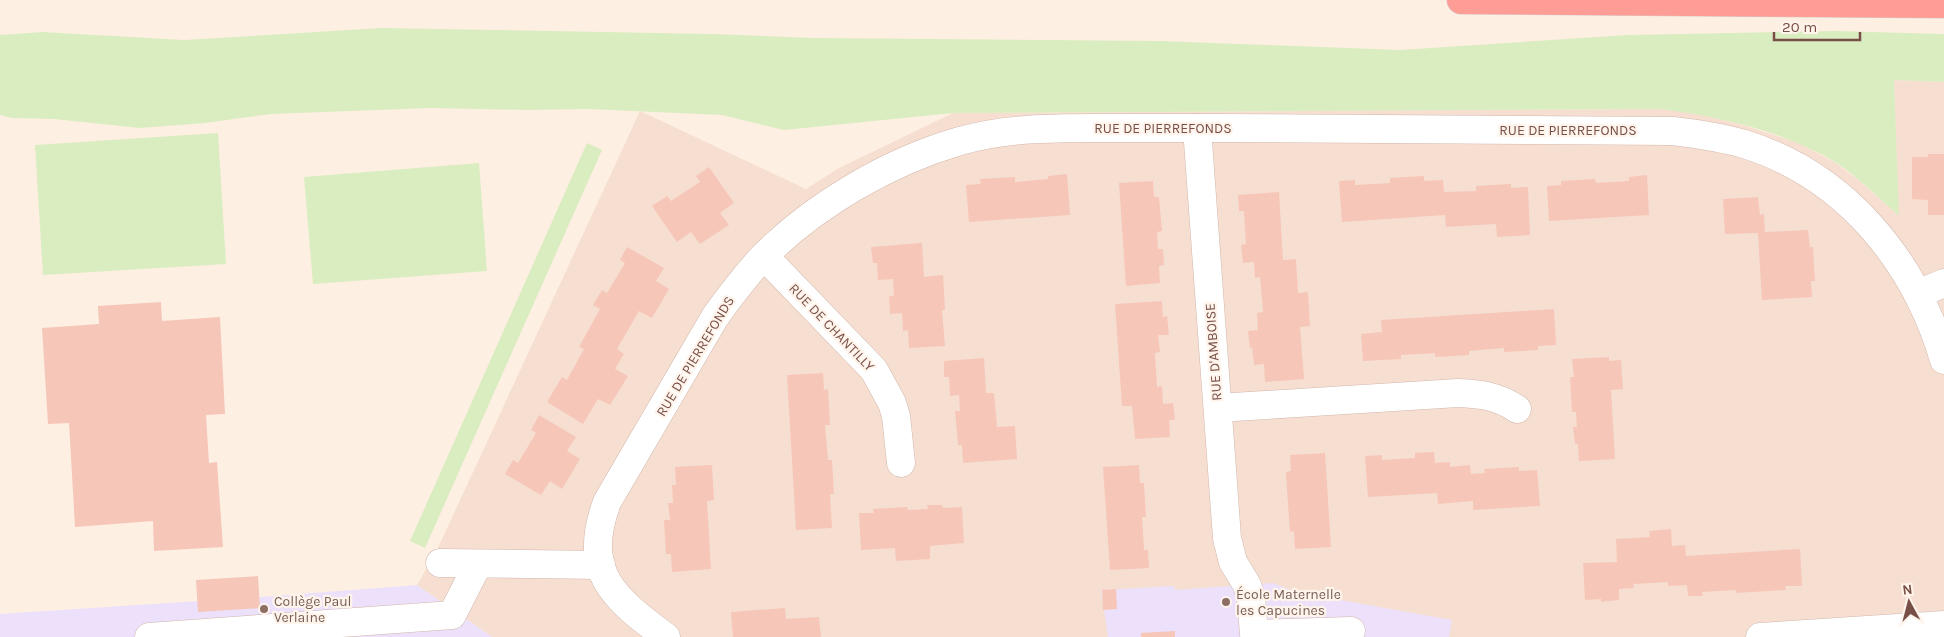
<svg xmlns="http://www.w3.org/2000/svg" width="1944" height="637" font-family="Karla,sans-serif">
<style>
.residential{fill:#f6dfd1}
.education{fill:#ece0fa}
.green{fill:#daedc0}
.building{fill:#f6c6b9}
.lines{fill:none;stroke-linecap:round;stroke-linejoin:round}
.minor-casing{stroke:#d2b6ab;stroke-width:29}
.highway-casing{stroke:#d9cecb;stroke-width:29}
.minor{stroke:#fff;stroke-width:28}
.highway{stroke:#fd9d95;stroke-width:28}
.education-dot{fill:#8d6e63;stroke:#fff4eb;stroke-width:2}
.labels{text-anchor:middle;stroke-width:4.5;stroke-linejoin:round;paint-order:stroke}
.street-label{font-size:14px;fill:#784f47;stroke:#fff4eb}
.education-label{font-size:14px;fill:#785e54;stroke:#fff4eb;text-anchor:start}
</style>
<rect width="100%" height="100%" fill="#feefe3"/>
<path class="residential" d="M1894,80L1944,82V637H492L417,585L437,550L640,111L806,189L839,168L953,113L1661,109L1695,113L1743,125L1799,143L1836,163L1860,181L1898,215Z"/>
<g class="education">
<path d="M1273,583L1296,592L1452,620L1449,637H1108L1101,590L1174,586L1175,590Z"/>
<path d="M417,585L492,637H0V614L260,597Z"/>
</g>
<g class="green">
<path d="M382,28L712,34L814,38L1161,41L1400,50L1628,35L1835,31L1944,34V82L1894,80L1899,216C1878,197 1858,177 1835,162C1783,131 1721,117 1661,109L953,113L784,130L722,115L588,109L528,110L431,108L271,114L205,123L140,128L54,119L12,118L0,115V35L43,32L184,40Z"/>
<path d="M218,133L226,264L43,275L35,145Z"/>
<path d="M587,143L602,150L425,548L410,541Z"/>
<path d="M479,163L487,271L313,284L304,177Z"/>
</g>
<g class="building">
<path d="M1928,154H1944V215H1928V200L1912,199V157H1928Z"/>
<path d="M709,167L734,203L720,213L729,225L700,244L691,232L677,242L652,206L667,196L671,201L700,182L696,176Z"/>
<path d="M1067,174L1070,215L969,222L966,185L981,184L980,179L1015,177V182L1048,179V176Z"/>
<path d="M1647,175L1649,215L1549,221L1547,186L1561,185V181L1595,179L1596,183L1629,181V177Z"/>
<path d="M1424,176V181L1443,180L1444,192L1476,191V186L1511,184V188L1528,187L1530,235L1497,237L1496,224L1446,227L1445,215L1342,222L1339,181L1355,180V185L1374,184L1390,183V178Z"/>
<path d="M1153,181L1154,197H1159L1162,231L1157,232L1158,249H1163L1164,265L1159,266L1160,283L1126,286L1119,183Z"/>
<path d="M1279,192L1283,260L1296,259L1298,293L1308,292L1310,326L1300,327L1304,379L1265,382L1264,364L1254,365L1252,347L1250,348L1248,331L1258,330L1257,313L1263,312L1260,277L1255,278L1254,262L1243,263L1241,245L1246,244L1244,211H1239L1238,195Z"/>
<path d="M1758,197L1760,215L1764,214L1765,232L1808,230L1810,247H1813L1815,281H1811L1812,297L1762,300L1758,233L1725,234L1723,199Z"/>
<path d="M922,243L924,277L943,275L945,310H942L945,346L909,348L908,330L903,331L902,313L890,314L889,296H894L893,279L878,280L877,263H873L871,247Z"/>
<path d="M627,247L664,268L656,281L669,289L652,318L639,311L617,349L624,354L615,369L628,376L610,405L598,399L583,424L547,402L562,377L567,380L584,349L579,347L600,309L593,305L602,290L607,293L625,263L620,260Z"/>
<path d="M1162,301L1163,317L1167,316L1169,335H1158L1160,352L1155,353L1157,387L1162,386L1163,404L1173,403L1175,420H1169L1170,437L1135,439L1132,406H1122L1115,304Z"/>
<path d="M161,302L162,321L220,317L225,414L206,415L209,463L217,462L223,547L154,551L153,521L75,527L69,423L48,424L42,328L99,324L98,306Z"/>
<path d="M1554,309L1556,345L1538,346V350L1504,352V348L1469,351V355L1435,357V353L1420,354L1401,355V359L1363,361L1361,334L1382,332L1381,320Z"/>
<path d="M1609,357V361L1621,360L1623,389L1611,390L1615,459L1579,461L1578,444H1575L1573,427H1577L1576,412H1572L1570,377H1574L1572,359Z"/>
<path d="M984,358L986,393H994L997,427L1015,426L1017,459L963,463L962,445H958L955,411H960L959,395L950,396L949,377H944V361Z"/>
<path d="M823,373L824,390L828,389L829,408L830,425H825L828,460H832L834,494H830L832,528L796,530L787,375Z"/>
<path d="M539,415L576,437L567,451L580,459L562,489L550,481L541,495L505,474L513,460L518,463L536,433L531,430Z"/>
<path d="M1434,452L1435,463L1450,462V467L1470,465L1471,474L1485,473L1484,469L1519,467V471L1537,470L1540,506L1473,510V501L1438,504L1437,493L1368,497L1365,456L1382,455V460L1415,458V453Z"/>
<path d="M1325,453L1331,547L1295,549L1294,531L1290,532L1287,489L1286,472L1291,471L1290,455Z"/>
<path d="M712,465L714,500L707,501L711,569L672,572L671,554H666L664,520H670L668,503H673L672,485H676L675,467Z"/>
<path d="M1139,465L1140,483H1144L1146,517H1142L1144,550H1148L1149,568L1110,570L1103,467Z"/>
<path d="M927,505H942L943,508L962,507L964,543L930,546V559L896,561L895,548L861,550L859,513H874L873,509L907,507L908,510L928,509Z"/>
<path d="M1671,529L1672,546L1685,545L1686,556L1800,549L1802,586H1785L1786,590L1736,593V590L1702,592L1703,596H1688L1687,585L1668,586V582L1633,584L1634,588L1619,589V600L1601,602V599L1585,600L1583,563L1617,562L1616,539L1650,537L1649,531Z"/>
<path d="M258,576L260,608L198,612L196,580Z"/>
<path d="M1116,589L1117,609L1103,610L1102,590Z"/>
<path d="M785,608L786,619L819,617L821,637H733L731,612Z"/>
<path d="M1175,631V637H1141V633Z"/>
</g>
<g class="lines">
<defs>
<g id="minor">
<path d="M1197,128L1227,538L1233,562L1247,585L1251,597L1254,634L1351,631"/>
<path d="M764,256L874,370L892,403L896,416L901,463"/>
<path d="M1918,294L1944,283"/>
<path d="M1218,408L1458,393C1481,394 1498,396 1517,409"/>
<path d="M440,563L601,565"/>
<path d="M149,637L452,615L478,564"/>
<path d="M666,637C614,598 581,573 607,502L715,317C730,296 745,276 763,257C814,205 890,161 960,141C1005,128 1052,128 1098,128C1139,128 1180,128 1221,128C1372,129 1523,130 1673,131C1697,134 1721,137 1744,144C1845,175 1915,261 1944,360"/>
<path d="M1760,637L1944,625"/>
</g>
<path id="highway" d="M1461,0L1944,4"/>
</defs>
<use href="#minor" class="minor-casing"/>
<use href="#highway" class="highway-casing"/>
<use href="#minor" class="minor"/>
<use href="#highway" class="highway"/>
</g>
<g class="education-dot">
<circle cx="1226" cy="602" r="5"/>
<circle cx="264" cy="609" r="5"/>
</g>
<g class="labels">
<g class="street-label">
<text x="1163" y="133">RUE DE PIERREFONDS</text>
<text x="1568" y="135">RUE DE PIERREFONDS</text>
<text transform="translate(832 327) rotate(46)" y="5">RUE DE CHANTILLY</text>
<text transform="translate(1213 352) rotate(-94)" y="5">RUE D'AMBOISE</text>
<text transform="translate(695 356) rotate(-59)" y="5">RUE DE PIERREFONDS</text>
</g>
<g class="education-label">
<text x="1236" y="599">École Maternelle<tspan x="1236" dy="16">les Capucines</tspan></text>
<text x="274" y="606">Collège Paul<tspan x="274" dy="16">Verlaine</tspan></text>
</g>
</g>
<g transform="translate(1909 602) rotate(353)" stroke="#fff4eb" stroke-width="4" paint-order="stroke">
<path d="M0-4L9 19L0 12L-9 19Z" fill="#784f47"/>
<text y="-8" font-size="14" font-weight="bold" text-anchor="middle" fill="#784f47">N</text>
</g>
<path d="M1774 32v8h86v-8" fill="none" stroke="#784f47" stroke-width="2.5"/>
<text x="1782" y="32" font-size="15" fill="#784f47" stroke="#fff4eb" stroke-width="4" paint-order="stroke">20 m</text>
</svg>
